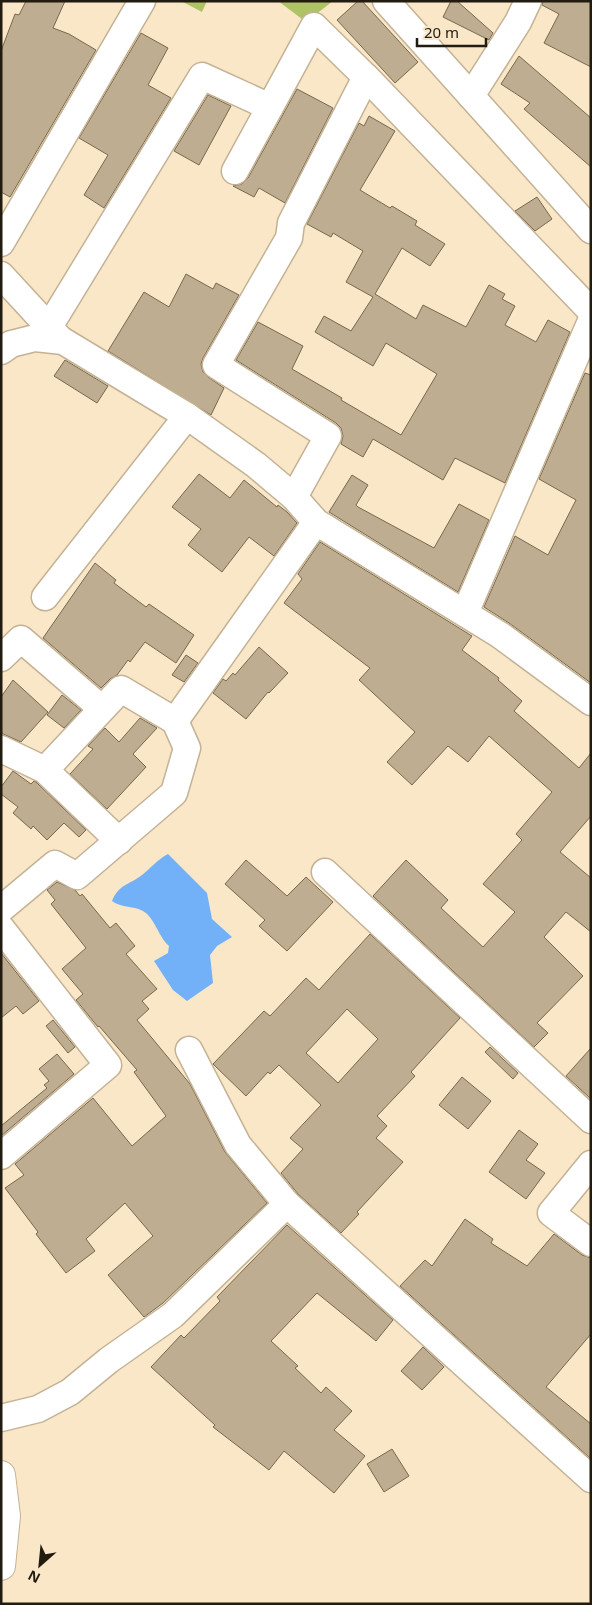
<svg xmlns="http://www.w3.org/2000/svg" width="592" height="1605" font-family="'Noto Sans',sans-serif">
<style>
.green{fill:#aec366}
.water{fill:#72b0f7}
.building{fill:#bead90;stroke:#78684d;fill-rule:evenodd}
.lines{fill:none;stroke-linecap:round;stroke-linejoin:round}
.minor-casing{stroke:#c4b295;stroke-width:29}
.major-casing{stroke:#c4b295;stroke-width:30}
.minor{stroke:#fff;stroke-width:26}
.major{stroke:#fff;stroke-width:28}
</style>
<rect width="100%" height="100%" fill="#f9e7c8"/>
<g class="green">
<path d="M181,1H207L202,12Z"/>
<path d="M278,1H333L306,22Z"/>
</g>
<path class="water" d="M168,854L207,893L212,919L232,937L217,946L210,955L213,983L187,1001L173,990L154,961L168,953L169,946C158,936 155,918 143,911C135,906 121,908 112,901C119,884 129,885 142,875C151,868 158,859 168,854Z"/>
<g class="building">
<path d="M26,1H65L53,28L69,34L96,50L10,197L1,192V51L15,14L19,15Z"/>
<path d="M358,1H362L418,62L395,83L337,20Z"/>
<path d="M451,1H457L493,33L489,40L443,17Z"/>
<path d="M543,1H591V67L544,43L559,14L542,5Z"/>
<path d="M141,33L168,48L148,85L171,98L104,208L84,195L108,155L79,138Z"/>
<path d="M519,56L591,118V167L524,109L530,103L501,84Z"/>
<path d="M297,89L333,108L285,203L259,188L254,197L233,186L242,184L248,178Z"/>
<path d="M208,95L231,106L199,165L174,151Z"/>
<path d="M369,116L395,131L360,190L390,208L392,206L417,221L415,225L445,244L430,266L402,248L375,294L416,319L423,305L466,327L489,285L505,294L502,299L515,306L505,325L536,342L548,320L570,332L505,483L455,458L443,480L373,439L363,457L341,444L343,436L341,428L336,423L236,360L258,322L303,346L292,369L342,398L341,400L401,435L437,374L386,343L373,366L315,332L324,316L351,331L373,297L346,282L363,251L333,233L331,237L307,224L359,123L364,126Z"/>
<path d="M537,197L552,219L535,231L515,211Z"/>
<path d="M186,274L213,289L216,283L239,295L203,358L201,364L203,372L208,377L224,388L211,415L108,351L144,292L169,307Z"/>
<path d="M65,360L108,386L97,403L54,376Z"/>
<path d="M585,373L591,375V683L509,623L484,607L515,536L548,555L576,500L539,479Z"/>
<path d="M199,474L230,498L244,480L277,507L278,505L287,512L297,523L274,556L249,537L222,572L188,545L201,529L172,507Z"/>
<path d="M352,475L368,485L356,505L358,507L434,548L459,504L489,520L458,592L329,512Z"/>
<path d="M320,542L472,636L462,650L499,678L498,680L522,701L514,711L579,768L591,753V816L560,852L591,878V932L566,912L544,937L583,976L537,1023L548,1033L534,1047L373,896L406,860L448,900L441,908L483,947L515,912L483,884L522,840L516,834L552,792L489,736L468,762L448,746L412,785L387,762L415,732L359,680L370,668L284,603L302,579L298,574Z"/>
<path d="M95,563L116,580L114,583L146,607L149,604L194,635L176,663L145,642L130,662L128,660L117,675L110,679L101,688L43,638Z"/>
<path d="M259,647L288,673L269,693L268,692L246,719L213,693L223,679L226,681L233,673L235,675Z"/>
<path d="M186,655L198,663L184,682L172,675Z"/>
<path d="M13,680L48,712L21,742L1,733V697Z"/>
<path d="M62,695L81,710L64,728L47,715Z"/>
<path d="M140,718L157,728L133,754L146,767L107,809L70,774L93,749L88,746L105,728L119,742Z"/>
<path d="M13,771L31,784L34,781L36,782L86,830L79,837L64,823L47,840L33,826L31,829L13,813L18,807L1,794V787Z"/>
<path d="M246,860L287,896L306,877L333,902L287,951L259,926L265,920L225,884Z"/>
<path d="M57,882L75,890L80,896L82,894L110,928L116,923L135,946L126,954L157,989L142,1001L149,1009L137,1020L190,1084L225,1152L267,1203L163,1303L144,1317L108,1275L153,1236L125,1203L86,1239L95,1251L66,1273L36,1234L38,1232L5,1188L24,1175L15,1164L93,1098L132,1146L166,1116L134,1072L137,1070L99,1026L98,1027L76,1000L83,994L62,969L86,948L51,904L55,900L47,890Z"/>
<path d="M370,934L460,1018L411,1072L415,1076L377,1116L387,1126L376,1138L403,1162L357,1212L359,1214L341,1233L298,1194L281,1173L303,1149L290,1138L321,1105L279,1065L270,1074L268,1072L246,1096L213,1064L264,1011L270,1016L306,978L319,990ZM347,1009L378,1039L338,1083L306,1053Z"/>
<path d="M1,953L39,1001L23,1014L16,1006L1,1018Z"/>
<path d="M53,1020L75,1047L68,1053L46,1026Z"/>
<path d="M490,1047L518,1073L513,1079L485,1052Z"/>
<path d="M591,1048V1099L566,1076Z"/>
<path d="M57,1054L74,1074L1,1136V1126L47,1088L44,1085L49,1081L39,1069Z"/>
<path d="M462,1077L491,1101L468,1129L439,1105Z"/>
<path d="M519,1130L538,1144L526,1160L545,1173L526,1199L489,1172Z"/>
<path d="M465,1219L493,1239L491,1243L527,1266L554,1234L582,1255L591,1258V1334L546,1387L591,1424V1459L400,1286L425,1260L432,1266Z"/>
<path d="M287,1225L393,1320L376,1341L317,1293L271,1341L298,1366L295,1368L321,1393L326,1387L352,1411L334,1430L365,1456L334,1493L284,1451L269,1470L213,1427L215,1425L151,1367L181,1335L184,1338L220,1301L217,1297Z"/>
<path d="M423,1347L444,1367L422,1390L401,1371Z"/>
<path d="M392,1449L409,1476L384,1492L367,1464Z"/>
</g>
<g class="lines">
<defs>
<g id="minor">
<path d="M386,1L591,230"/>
<path d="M471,96L518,22L528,1"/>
<path d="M235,171L270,107"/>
<path d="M1,243L142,1"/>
<path d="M1,275L60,339"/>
<path d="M49,327L202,76L270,107L314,26L370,81L591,311"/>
<path d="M1,351L11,344L35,338L63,341L187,416L256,465L294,497L316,522L500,635L591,702"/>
<path d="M294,497L328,436L216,365L289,238L291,223L366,77"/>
<path d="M45,597L187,416"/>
<path d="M465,613L591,321"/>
<path d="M1,658L21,639L101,708"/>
<path d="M1,749L45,770L119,841"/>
<path d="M45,770L121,689L175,721"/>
<path d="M325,872L591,1120"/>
<path d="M1,909L55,864L77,876L174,793L187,748L175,721L316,522"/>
<path d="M1,928L108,1065L1,1156"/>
<path d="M189,1050L238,1145L287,1204"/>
<path d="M591,1164L551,1213L591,1243"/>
<path d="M1,1418L38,1409L70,1392L109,1360L173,1315L287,1204L591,1479"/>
</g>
<path id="major" d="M1,1475L6,1516L1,1566"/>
</defs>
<use href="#minor" class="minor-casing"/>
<use href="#major" class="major-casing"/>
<use href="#minor" class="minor"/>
<use href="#major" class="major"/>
</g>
<rect width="592" height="1605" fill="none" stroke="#211b10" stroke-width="5"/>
<g transform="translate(40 1565) rotate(207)" stroke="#f9e7c8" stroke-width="4" paint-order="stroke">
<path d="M0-4L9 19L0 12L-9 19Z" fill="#211b10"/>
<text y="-8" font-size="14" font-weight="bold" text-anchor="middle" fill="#211b10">N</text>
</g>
<path d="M417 38v8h69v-8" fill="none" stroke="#211b10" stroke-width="2.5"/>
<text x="424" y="38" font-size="15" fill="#211b10" stroke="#f9e7c8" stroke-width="4" paint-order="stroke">20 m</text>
</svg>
